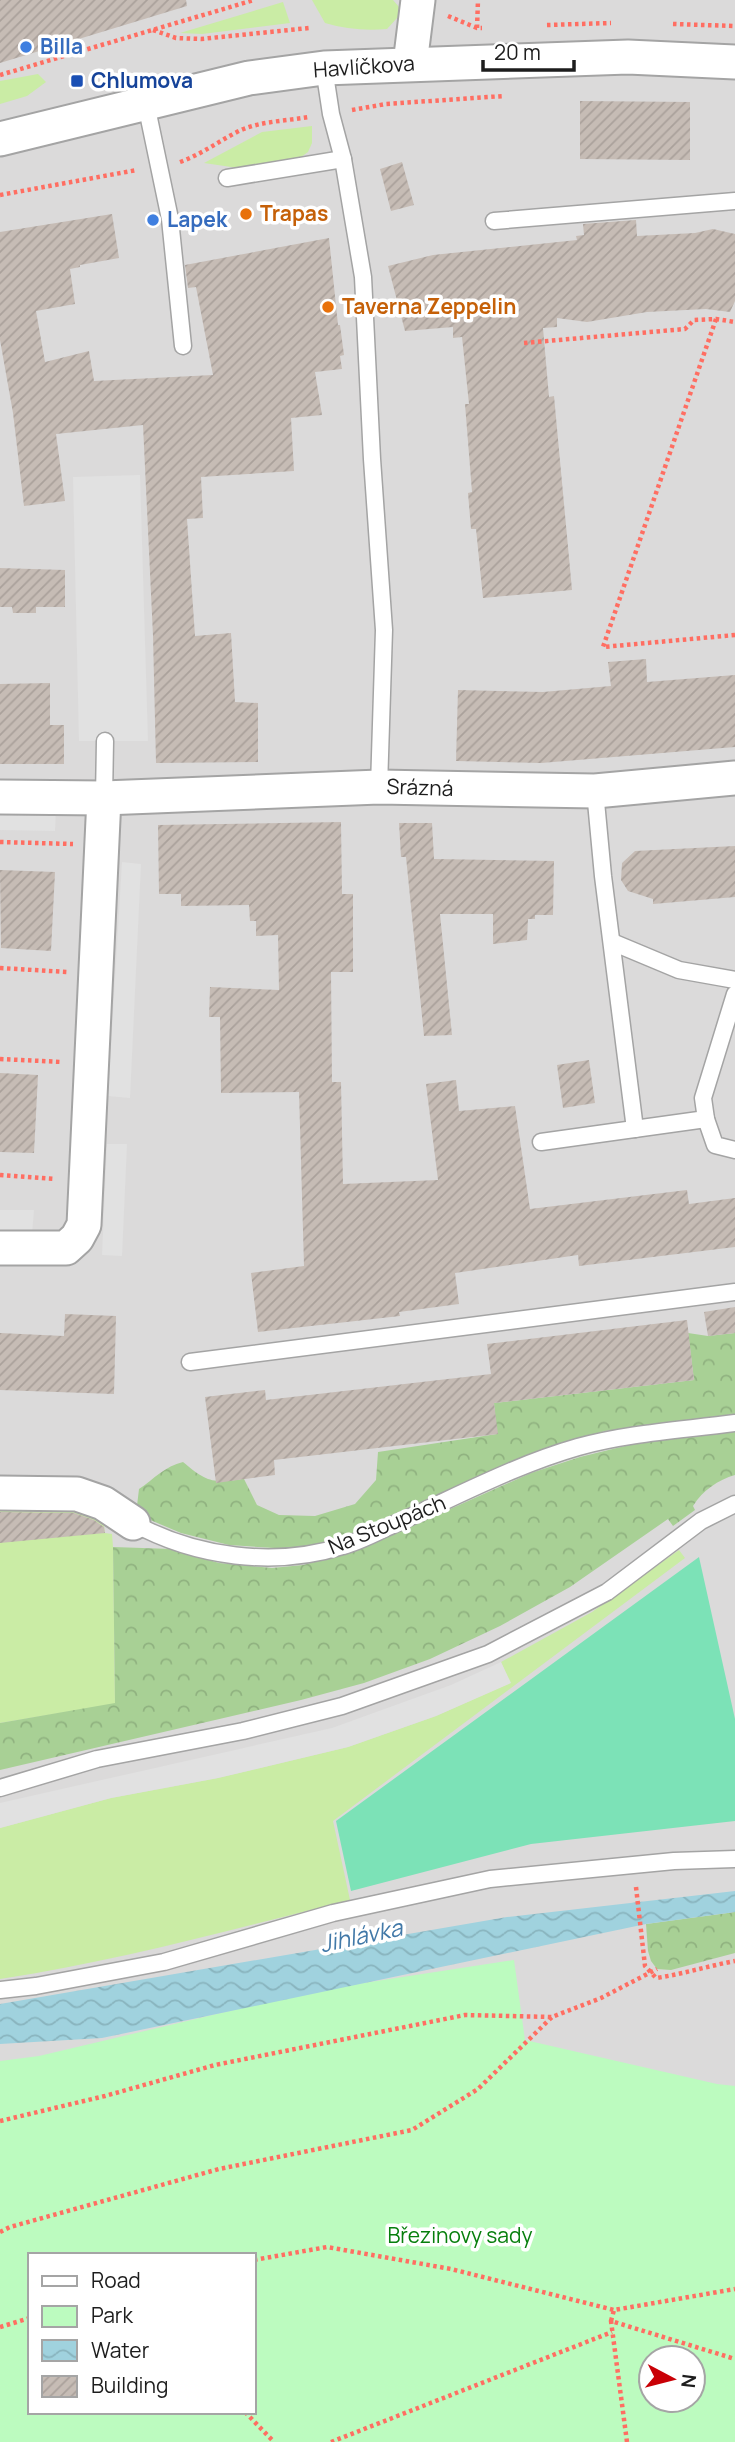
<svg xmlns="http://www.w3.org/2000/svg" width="735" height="2442" font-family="Manrope,sans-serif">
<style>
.residential{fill:#dbdada;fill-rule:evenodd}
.grass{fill:#caeca5}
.forest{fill:url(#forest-crowns)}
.park{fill:#bcfbbf;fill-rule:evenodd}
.pitch{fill:#7ce2b7}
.parking{fill:#e1e1e1}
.water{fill:url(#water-waves)}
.building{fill:url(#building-hatch)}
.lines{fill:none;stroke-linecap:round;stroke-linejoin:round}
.service-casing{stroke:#a4a4a4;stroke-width:19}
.minor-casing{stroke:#a4a4a4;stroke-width:37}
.path{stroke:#ff6e62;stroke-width:4.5;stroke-dasharray:3.5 3.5;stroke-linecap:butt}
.service{stroke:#fff;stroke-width:16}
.minor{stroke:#fff;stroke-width:33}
.shop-dot{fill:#3f7fe0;stroke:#fff;stroke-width:2.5}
.transit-dot{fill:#1a4fb4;stroke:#fff;stroke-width:2.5}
.food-dot{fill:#e8710a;stroke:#fff;stroke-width:2.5}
.labels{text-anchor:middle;stroke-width:7;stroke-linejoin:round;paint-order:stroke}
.shop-label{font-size:21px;font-weight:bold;fill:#366cbe;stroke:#fff;text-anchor:start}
.street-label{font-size:21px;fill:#1d1d1d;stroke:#fff}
.transit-label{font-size:21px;font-weight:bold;fill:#164399;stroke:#fff;text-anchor:start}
.food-label{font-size:21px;font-weight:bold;fill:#c56008;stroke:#fff;text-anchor:start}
.park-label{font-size:21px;fill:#077f0d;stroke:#fff}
.water-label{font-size:23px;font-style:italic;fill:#4279a8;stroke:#fff}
</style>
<defs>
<pattern id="forest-crowns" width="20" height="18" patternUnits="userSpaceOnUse" patternTransform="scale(1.75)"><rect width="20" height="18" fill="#a8d095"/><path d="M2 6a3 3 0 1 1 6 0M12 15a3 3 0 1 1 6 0" fill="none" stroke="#90b280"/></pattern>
<pattern id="water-waves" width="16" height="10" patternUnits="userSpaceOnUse" patternTransform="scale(1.75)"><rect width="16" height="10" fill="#a0d2de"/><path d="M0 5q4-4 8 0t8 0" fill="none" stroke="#89b4be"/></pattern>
<pattern id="building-hatch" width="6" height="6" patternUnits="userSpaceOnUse" patternTransform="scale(1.75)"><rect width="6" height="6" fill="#c6bcb5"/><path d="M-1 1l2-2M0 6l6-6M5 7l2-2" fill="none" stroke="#aaa19b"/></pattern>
</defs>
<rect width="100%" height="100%" fill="#efeae2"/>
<path class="residential" d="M0,0H735V2442H0ZM30,2255H254V2412H30ZM651,2358H693V2400H651Z"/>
<g class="grass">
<path d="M312,0H393L399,7L398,17L387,29C366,31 345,29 325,23Z"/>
<path d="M283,2L290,23L202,34L180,33Z"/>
<path d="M38,74L46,82L27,96L0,104V81Z"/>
<path d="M312,126V143L308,152L297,160L238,168L204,163L262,132Z"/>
<path d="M25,1502V1511L82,1506L102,1510L105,1533L112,1534L113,1547L115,1704L0,1723V1503Z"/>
<path d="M679,1550L685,1558L333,1821L350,1900C234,1929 119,1961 0,1979V1828L111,1798L218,1778L348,1747L436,1716L510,1683L501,1662L592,1612Z"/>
</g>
<g class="forest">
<path d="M688,1333L708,1336L735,1333V1414L605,1431L508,1463L371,1526L329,1542L290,1549L229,1545L181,1533L136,1514L139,1489C154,1479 165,1466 183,1462C208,1483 213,1483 244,1479L257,1505L279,1515L315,1516L355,1504L376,1480L378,1452L497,1434L494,1403L694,1380Z"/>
<path d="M735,1430V1475C718,1480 703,1490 693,1506L695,1510L673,1526L668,1519L570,1587L500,1626L430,1659L364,1683L301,1700L0,1770V1723L115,1703L113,1547L172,1549L219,1563L272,1568L303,1565L356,1551L531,1473L580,1457L629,1445Z"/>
<path d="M735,1912V1953L671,1970L657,1969L651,1961L648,1951L646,1924Z"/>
</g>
<path class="park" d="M514,1960L525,2040L717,2084L735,2086V2442H0V2061L39,2056L318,1990ZM30,2255H254V2412H30ZM651,2358H693V2400H651Z"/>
<path class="pitch" d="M699,1557L735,1719V1821L531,1844L351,1891L336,1821Z"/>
<g class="parking">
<path d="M140,475L148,741H79L73,477Z"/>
<path d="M56,809L55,831L0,830V810Z"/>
<path d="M122,862L141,864L130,1098L108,1096Z"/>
<path d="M107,1144H127L122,1256L102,1255Z"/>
<path d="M0,1210H34L32,1234H0Z"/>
<path d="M501,1662L511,1683L436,1716L348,1747L218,1778L111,1798L0,1828V1803L332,1728L451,1685Z"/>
</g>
<path class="water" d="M735,1891V1912L646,1924L102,2038L0,2044V2004L507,1917Z"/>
<g class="building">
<path d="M0,0H186L187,6L0,63Z"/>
<path d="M580,101L690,102V160L580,159Z"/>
<path d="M402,162L414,205L391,211L380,169Z"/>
<path d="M112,214L119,258L80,265V267L70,269L75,304L36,311L45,362L89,351L94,381L213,375L196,287L188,288L185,265L329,238L338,325H340L344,355L340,356L342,369L315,372L322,415L291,418L294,471L201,477L203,518L187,519L195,636L231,633L235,702L258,703V762L156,763L153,636L143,425L56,434L65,501L24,506L13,413L0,340V232Z"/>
<path d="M636,220L637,236L695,233L713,229L735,234V301L730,312L706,309L647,312L587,322L557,318V327L543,328L549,397L554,396L572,590L483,598L476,529H471L468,493L472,492L465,404H469L462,337L453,338V327L405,331L388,266L433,255L577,240L576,236L584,235L583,224Z"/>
<path d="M0,568L65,570V607H36V613H13L12,607H0Z"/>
<path d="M646,659L647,682L735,675V747L541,763L456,761L458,690L543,692L611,686L608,662Z"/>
<path d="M50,683V725H64V764H0V684Z"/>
<path d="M341,822L342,894H353V972H331L332,1082H341L343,1184L438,1180L426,1084L456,1080L459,1111L515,1106L530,1209L687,1190L689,1204L735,1198V1247L579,1266L578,1255L455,1273L459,1304L399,1312L400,1316L258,1332L251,1273L304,1266L299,1092L221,1093L220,1017H209L210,987L279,990L278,935L256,936V921H250L249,905L181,906V894H159L158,825Z"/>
<path d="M399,823H432L434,859L554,861L553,915H535V919H528L527,940L493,944V914H440L452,1035L424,1036L406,857H401Z"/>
<path d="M735,846V897L653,904V899L628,891L621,880L622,863L635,851Z"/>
<path d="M0,870L55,872L51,951L1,948Z"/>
<path d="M589,1060L595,1103L563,1108L557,1065Z"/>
<path d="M0,1073L38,1075L34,1153L0,1152Z"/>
<path d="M735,1307V1333L708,1336L704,1312Z"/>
<path d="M65,1314L116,1316L114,1394L0,1390V1333L64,1336Z"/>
<path d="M687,1320L694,1380L494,1403L498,1434L274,1460L275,1475L216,1483L205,1397L265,1390L266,1400L491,1374L487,1344Z"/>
<path d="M0,1512L74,1513L94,1520L104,1527L105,1533L0,1543Z"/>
</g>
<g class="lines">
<defs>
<g id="service">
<path d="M324,68L331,114L343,159L363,277L372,459L384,630L379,787"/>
<path d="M146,104L170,219L183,346"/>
<path d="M227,178L343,159"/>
<path d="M494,221L735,201"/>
<path d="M595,791L603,876L635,1129"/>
<path d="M104,798L105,741"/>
<path d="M612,942L679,970L735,980"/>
<path d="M735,994L703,1098L706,1119L715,1145L735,1150"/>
<path d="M541,1142L706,1119"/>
<path d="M190,1362L735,1292"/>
<path d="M133,1523C195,1557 274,1568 343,1546C361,1541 379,1531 397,1523C456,1497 515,1465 578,1447C628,1433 683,1430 735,1423"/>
<path d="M0,1788L97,1759L243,1731L342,1706L488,1654L607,1592L701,1521L735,1504"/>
<path d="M0,1990L36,1986L164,1962L333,1913L490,1879L674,1861L735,1859"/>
</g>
<g id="minor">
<path d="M410,64L418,0"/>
<path d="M0,139L249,78L324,68L628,57L735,62"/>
<path d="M0,797L104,798L379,787L595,791L735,778"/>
<path d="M0,1248H66L77,1238L84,1225L104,798"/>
<path d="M0,1493L77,1494L103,1503L133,1523"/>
</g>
</defs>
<use href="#service" class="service-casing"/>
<use href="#minor" class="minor-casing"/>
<g class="path">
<path d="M448,16L477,28H482"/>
<path d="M673,24L735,26"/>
<path d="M547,25L611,23"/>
<path d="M477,28L478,0"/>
<path d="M153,30L176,38L201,39L309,28"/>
<path d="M0,75L254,0"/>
<path d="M352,110L386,104L504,96"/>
<path d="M180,162C202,154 219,141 239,131C260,121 286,121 309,117"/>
<path d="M0,195L137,170"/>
<path d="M716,319L603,647L735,635"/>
<path d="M524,343L685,329L694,320L716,319L735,322"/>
<path d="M0,842L73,844"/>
<path d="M0,968L67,972"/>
<path d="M0,1059L62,1062"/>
<path d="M0,1175L55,1179"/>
<path d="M636,1887L645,1966L656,1978C683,1974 708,1966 735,1961"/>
<path d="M0,2121L105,2096L215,2065L465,2015L552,2017L601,1998L657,1969"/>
<path d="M0,2232L10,2227L219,2169L412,2130L478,2089L552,2017"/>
<path d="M254,2260L327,2247L451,2269L614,2310"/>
<path d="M611,2321L614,2310L735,2289"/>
<path d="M0,2327L30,2318"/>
<path d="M245,2412L274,2442"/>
<path d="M331,2442L612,2332"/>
<path d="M627,2442L611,2321L735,2359"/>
</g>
<use href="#service" class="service"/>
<use href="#minor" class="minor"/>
</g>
<g class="shop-dot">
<circle cx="26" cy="47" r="7"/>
<circle cx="153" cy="220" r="7"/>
</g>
<rect class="transit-dot" x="70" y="74" width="14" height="14" rx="3.5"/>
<g class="food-dot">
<circle cx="246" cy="214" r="7"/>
<circle cx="328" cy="307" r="7"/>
</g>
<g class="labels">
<g class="shop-label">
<text x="40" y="54">Billa</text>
<text x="167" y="227">Lapek</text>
</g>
<g class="street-label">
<text transform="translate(364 67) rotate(-4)" y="7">Havlíčkova</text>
<text transform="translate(420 788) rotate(2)" y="7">Srázná</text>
<text transform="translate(387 1525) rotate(-22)" y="7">Na Stoupách</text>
</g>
<g class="transit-label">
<text x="91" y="88">Chlumova</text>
</g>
<g class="food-label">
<text x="260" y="221">Trapas</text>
<text x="342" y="314">Taverna Zeppelin</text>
</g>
<g class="park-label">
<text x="460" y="2243">Březinovy sady</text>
</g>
<g class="water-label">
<text transform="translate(361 1936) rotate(-12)" y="8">Jihlávka</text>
</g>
</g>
<rect x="28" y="2253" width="228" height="161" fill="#ffffff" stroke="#a5a5a5" stroke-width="2"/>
<rect x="42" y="2276" width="35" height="10" fill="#ffffff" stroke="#a5a5a5" stroke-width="2"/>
<text x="91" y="2288" font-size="21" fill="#1d1d1d">Road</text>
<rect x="42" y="2306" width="35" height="21" fill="#bcfbbf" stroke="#a5a5a5" stroke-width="2"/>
<text x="91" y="2323" font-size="21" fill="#1d1d1d">Park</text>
<rect x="42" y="2340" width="35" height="21" fill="url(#water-waves)" stroke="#a5a5a5" stroke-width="2"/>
<text x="91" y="2358" font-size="21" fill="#1d1d1d">Water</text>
<rect x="42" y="2376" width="35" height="21" fill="url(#building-hatch)" stroke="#a5a5a5" stroke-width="2"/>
<text x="91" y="2393" font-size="21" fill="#1d1d1d">Building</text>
<g transform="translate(672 2379) rotate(97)"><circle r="33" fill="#ffffff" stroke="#a5a5a5" stroke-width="2"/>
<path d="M0-5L12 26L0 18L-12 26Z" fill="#c90006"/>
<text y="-10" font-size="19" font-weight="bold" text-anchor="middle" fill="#1d1d1d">N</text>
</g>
<path d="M483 60v10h91v-10" fill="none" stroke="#1d1d1d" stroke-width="3.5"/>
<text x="494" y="60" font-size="21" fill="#1d1d1d" stroke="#ffffff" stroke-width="5" paint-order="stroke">20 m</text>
</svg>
